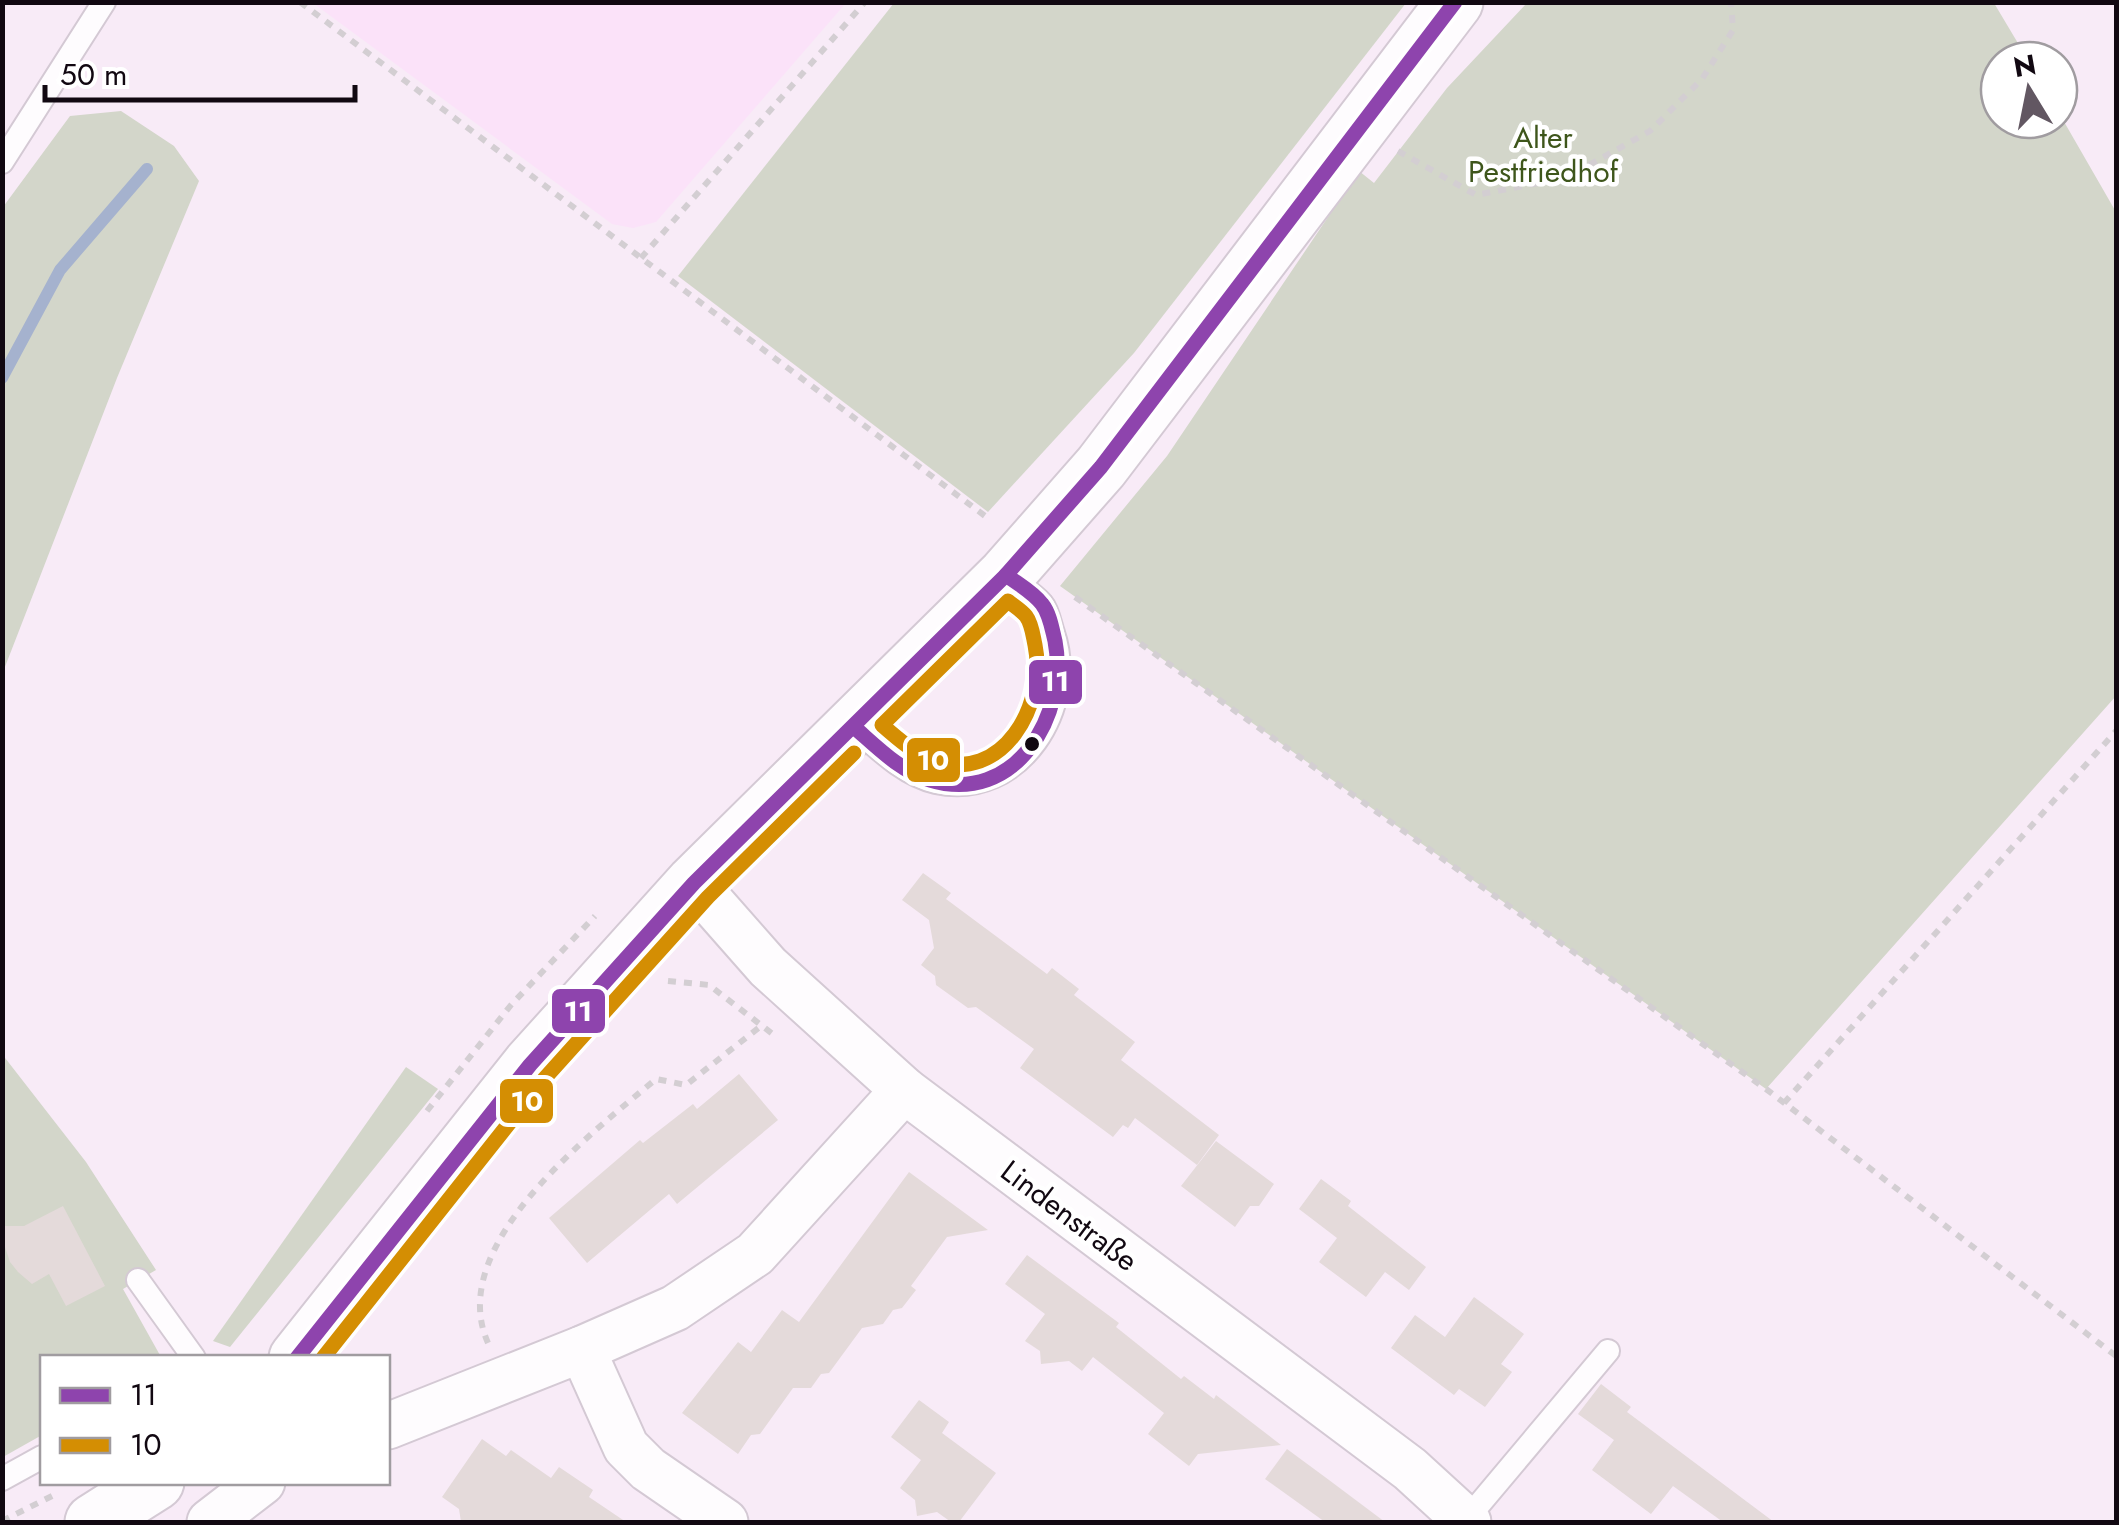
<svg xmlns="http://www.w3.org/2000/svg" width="2119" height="1525" font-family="Jost,sans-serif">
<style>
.built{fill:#fbe2f9}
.green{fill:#d3d6ca}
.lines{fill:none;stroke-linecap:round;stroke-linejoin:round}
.stream{stroke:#a5b2ce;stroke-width:12}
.building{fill:#e4dada}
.lane-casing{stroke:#d4c9d4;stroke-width:26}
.street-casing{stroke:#d4c9d4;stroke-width:49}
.secondary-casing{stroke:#d4c9d4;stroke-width:59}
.path{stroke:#d3ced2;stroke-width:6;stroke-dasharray:8 8;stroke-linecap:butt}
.lane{stroke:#fefcfe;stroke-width:22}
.street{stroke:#fefcfe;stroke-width:45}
.secondary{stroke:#fefcfe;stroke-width:55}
.bus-1-casing{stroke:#fff;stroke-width:22}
.bus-2-casing{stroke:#fff;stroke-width:22}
.bus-1{stroke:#8e44ad;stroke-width:15}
.bus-2{stroke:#d48e03;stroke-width:15}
.bus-dot{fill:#110811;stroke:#fff;stroke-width:4}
.labels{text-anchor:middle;stroke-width:9;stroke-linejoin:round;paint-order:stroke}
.park-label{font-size:30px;fill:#3e561b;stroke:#fff}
.street-label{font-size:30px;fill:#110811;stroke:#fff}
.line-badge{stroke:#fff;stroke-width:4}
.badge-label{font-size:28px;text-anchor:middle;font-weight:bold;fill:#fff}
</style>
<rect width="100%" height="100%" fill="#f8ebf7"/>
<path class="built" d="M313,3H846L656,222L633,228L612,224Z"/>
<g class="green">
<path d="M894,3H1406L1134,353L988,512L678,276Z"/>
<path d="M1527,3H1994L2028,60H1999V120H2059V113L2116,212V696L1766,1089L1060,586L1167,456L1359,171L1374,183L1447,88Z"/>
<path d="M121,111L174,146L199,181L117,378L3,672V207L70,116Z"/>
<path d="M2,1054L86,1162L156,1270L123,1289L161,1357L42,1358V1435L3,1457Z"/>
<path d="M406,1067L438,1089L230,1347L213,1341Z"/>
</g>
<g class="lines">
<path class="stream" d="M2,378L60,270L147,169"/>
</g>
<g class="building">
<path d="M923,873L951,893L946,899L1047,974L1052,968L1079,989L1074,995L1135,1042L1121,1060L1219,1135L1197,1165L1135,1118L1128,1128L1123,1125L1113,1137L1020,1068L1034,1049L976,1007L968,1008L936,985L935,976L921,965L934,948L929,920L902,900Z"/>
<path d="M739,1074L778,1120L677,1204L669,1194L587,1263L549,1218L640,1140L643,1143L693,1104L697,1109Z"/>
<path d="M1216,1141L1274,1184L1259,1206H1250L1235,1227L1181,1186Z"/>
<path d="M909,1172L988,1230L947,1237L911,1286L916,1290L902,1308L893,1310L883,1324L862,1328L829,1373L821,1374L811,1388H793L760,1434L751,1435L738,1454L682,1413L738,1342L751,1352L782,1310L799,1322Z"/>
<path d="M1321,1179L1351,1201L1348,1206L1426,1267L1409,1290L1385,1272L1366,1297L1319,1262L1337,1238L1299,1209Z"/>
<path d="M63,1206L105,1286L66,1306L49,1274L32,1284L18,1272L10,1262L2,1238V1226H24Z"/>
<path d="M1027,1255L1119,1323L1116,1327L1181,1379L1184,1376L1214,1399L1216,1395L1281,1445L1198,1454L1189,1466L1148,1434L1164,1413L1093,1357L1082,1371L1069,1361L1041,1364L1040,1351L1025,1341L1045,1314L1005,1284Z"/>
<path d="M1474,1297L1524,1334L1501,1364L1512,1372L1485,1407L1459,1389L1454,1395L1391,1348L1415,1315L1445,1337Z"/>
<path d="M1601,1384L1631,1407L1627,1412L1774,1522H1723L1673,1486L1651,1514L1592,1470L1614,1440L1578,1414Z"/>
<path d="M919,1400L949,1422L942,1433L996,1473L959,1522H951L937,1512L917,1516L915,1500L900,1488L921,1460L891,1437Z"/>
<path d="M482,1439L506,1456L511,1450L551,1478L559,1467L593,1490L589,1497L626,1522H461L459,1509L442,1497Z"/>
<path d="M1287,1449L1329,1480L1385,1522H1325L1265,1479Z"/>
</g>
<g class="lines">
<defs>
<g id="lane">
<path d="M2,162L104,2"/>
<path d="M854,727C877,747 904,775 936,782C1020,800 1078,706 1053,633C1050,624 1048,611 1042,604C1033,593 1017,584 1006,576"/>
<path d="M138,1280L194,1358"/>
<path d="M2,1479L42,1457"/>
<path d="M1466,1520L1608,1351"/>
</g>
<g id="street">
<path d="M694,883L768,967L904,1090L1410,1469L1468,1522"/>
<path d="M582,1349L626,1447L648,1469L725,1522"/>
<path d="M388,1426L582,1349L675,1308L755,1254L904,1090"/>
<path d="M210,1522L262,1482"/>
</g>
<g id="secondary">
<path d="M297,1358L530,1065L694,883L1006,575L1101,467L1455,2"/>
<path d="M93,1522L156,1482"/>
</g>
</defs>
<use href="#lane" class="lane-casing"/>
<use href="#street" class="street-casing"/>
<use href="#secondary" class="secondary-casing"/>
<g class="path">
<path d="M300,2L989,519"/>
<path d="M1398,151L1476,195L1566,178L1650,131L1702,79L1733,30L1731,2"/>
<path d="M641,258L865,2"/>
<path d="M1075,597L1766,1089L2116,1356"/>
<path d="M668,981L709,985L774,1035"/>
<path d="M1784,1103L2116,731"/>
<path d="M427,1111L511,1005L595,916"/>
<path d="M488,1343C444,1245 592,1133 656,1079L686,1085L761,1026"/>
<path d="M2,1521L54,1495"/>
</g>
<use href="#lane" class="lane"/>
<use href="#street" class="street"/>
<use href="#secondary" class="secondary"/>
<defs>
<g id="bus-1">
<path d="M854,727C877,747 900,771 930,780C1015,806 1069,715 1055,641C1052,629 1050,614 1042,604C1033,592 1018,584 1006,575"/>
<path d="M297,1358L530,1065L694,883L1006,575L1101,467L1455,2"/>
</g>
<g id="bus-2">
<path d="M1008,601C1014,606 1021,610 1026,616C1032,624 1033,636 1035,645C1047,704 1003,785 933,760C914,753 898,739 882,725Z"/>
<path d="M323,1358L545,1078L708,897L854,753"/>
</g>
</defs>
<use href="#bus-1" class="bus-1-casing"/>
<use href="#bus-2" class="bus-2-casing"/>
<use href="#bus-1" class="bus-1"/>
<use href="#bus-2" class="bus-2"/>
</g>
<circle class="bus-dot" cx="1032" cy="744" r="9"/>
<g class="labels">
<g class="park-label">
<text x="1543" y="148">Alter<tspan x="1543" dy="34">Pestfriedhof</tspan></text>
</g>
<g class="street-label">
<text transform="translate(1069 1216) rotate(37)" y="10">Lindenstraße</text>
</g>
</g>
<g class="line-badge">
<rect x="1027" y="658" width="57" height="48" rx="10" fill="#8e44ad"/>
<rect x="905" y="736" width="57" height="48" rx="10" fill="#d48e03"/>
<rect x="550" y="987" width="57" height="48" rx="10" fill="#8e44ad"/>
<rect x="498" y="1077" width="57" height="48" rx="10" fill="#d48e03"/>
</g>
<g class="badge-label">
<text x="1055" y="691">11</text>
<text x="933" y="770">10</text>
<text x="578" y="1021">11</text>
<text x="527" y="1111">10</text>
</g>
<rect width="2119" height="1525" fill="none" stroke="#110811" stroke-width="10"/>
<rect x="40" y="1355" width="350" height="130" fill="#ffffff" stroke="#a09ca0" stroke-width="2.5"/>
<rect x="60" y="1388" width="50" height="15" fill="#8e44ad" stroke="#a09ca0" stroke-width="2.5"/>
<text x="130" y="1405" font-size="30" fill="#110811">11</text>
<rect x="60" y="1438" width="50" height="15" fill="#d48e03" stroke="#a09ca0" stroke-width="2.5"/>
<text x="130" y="1455" font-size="30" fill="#110811">10</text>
<g transform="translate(2029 90) rotate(350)"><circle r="48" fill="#ffffff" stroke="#a09ca0" stroke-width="2.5"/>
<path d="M0-8L18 38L0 25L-18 38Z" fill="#625762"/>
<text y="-15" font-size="28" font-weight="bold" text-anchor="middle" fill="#110811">N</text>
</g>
<path d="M45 85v15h310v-15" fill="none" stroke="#110811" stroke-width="5"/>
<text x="60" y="85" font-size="30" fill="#110811" stroke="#ffffff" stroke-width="8" paint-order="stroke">50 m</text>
</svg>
